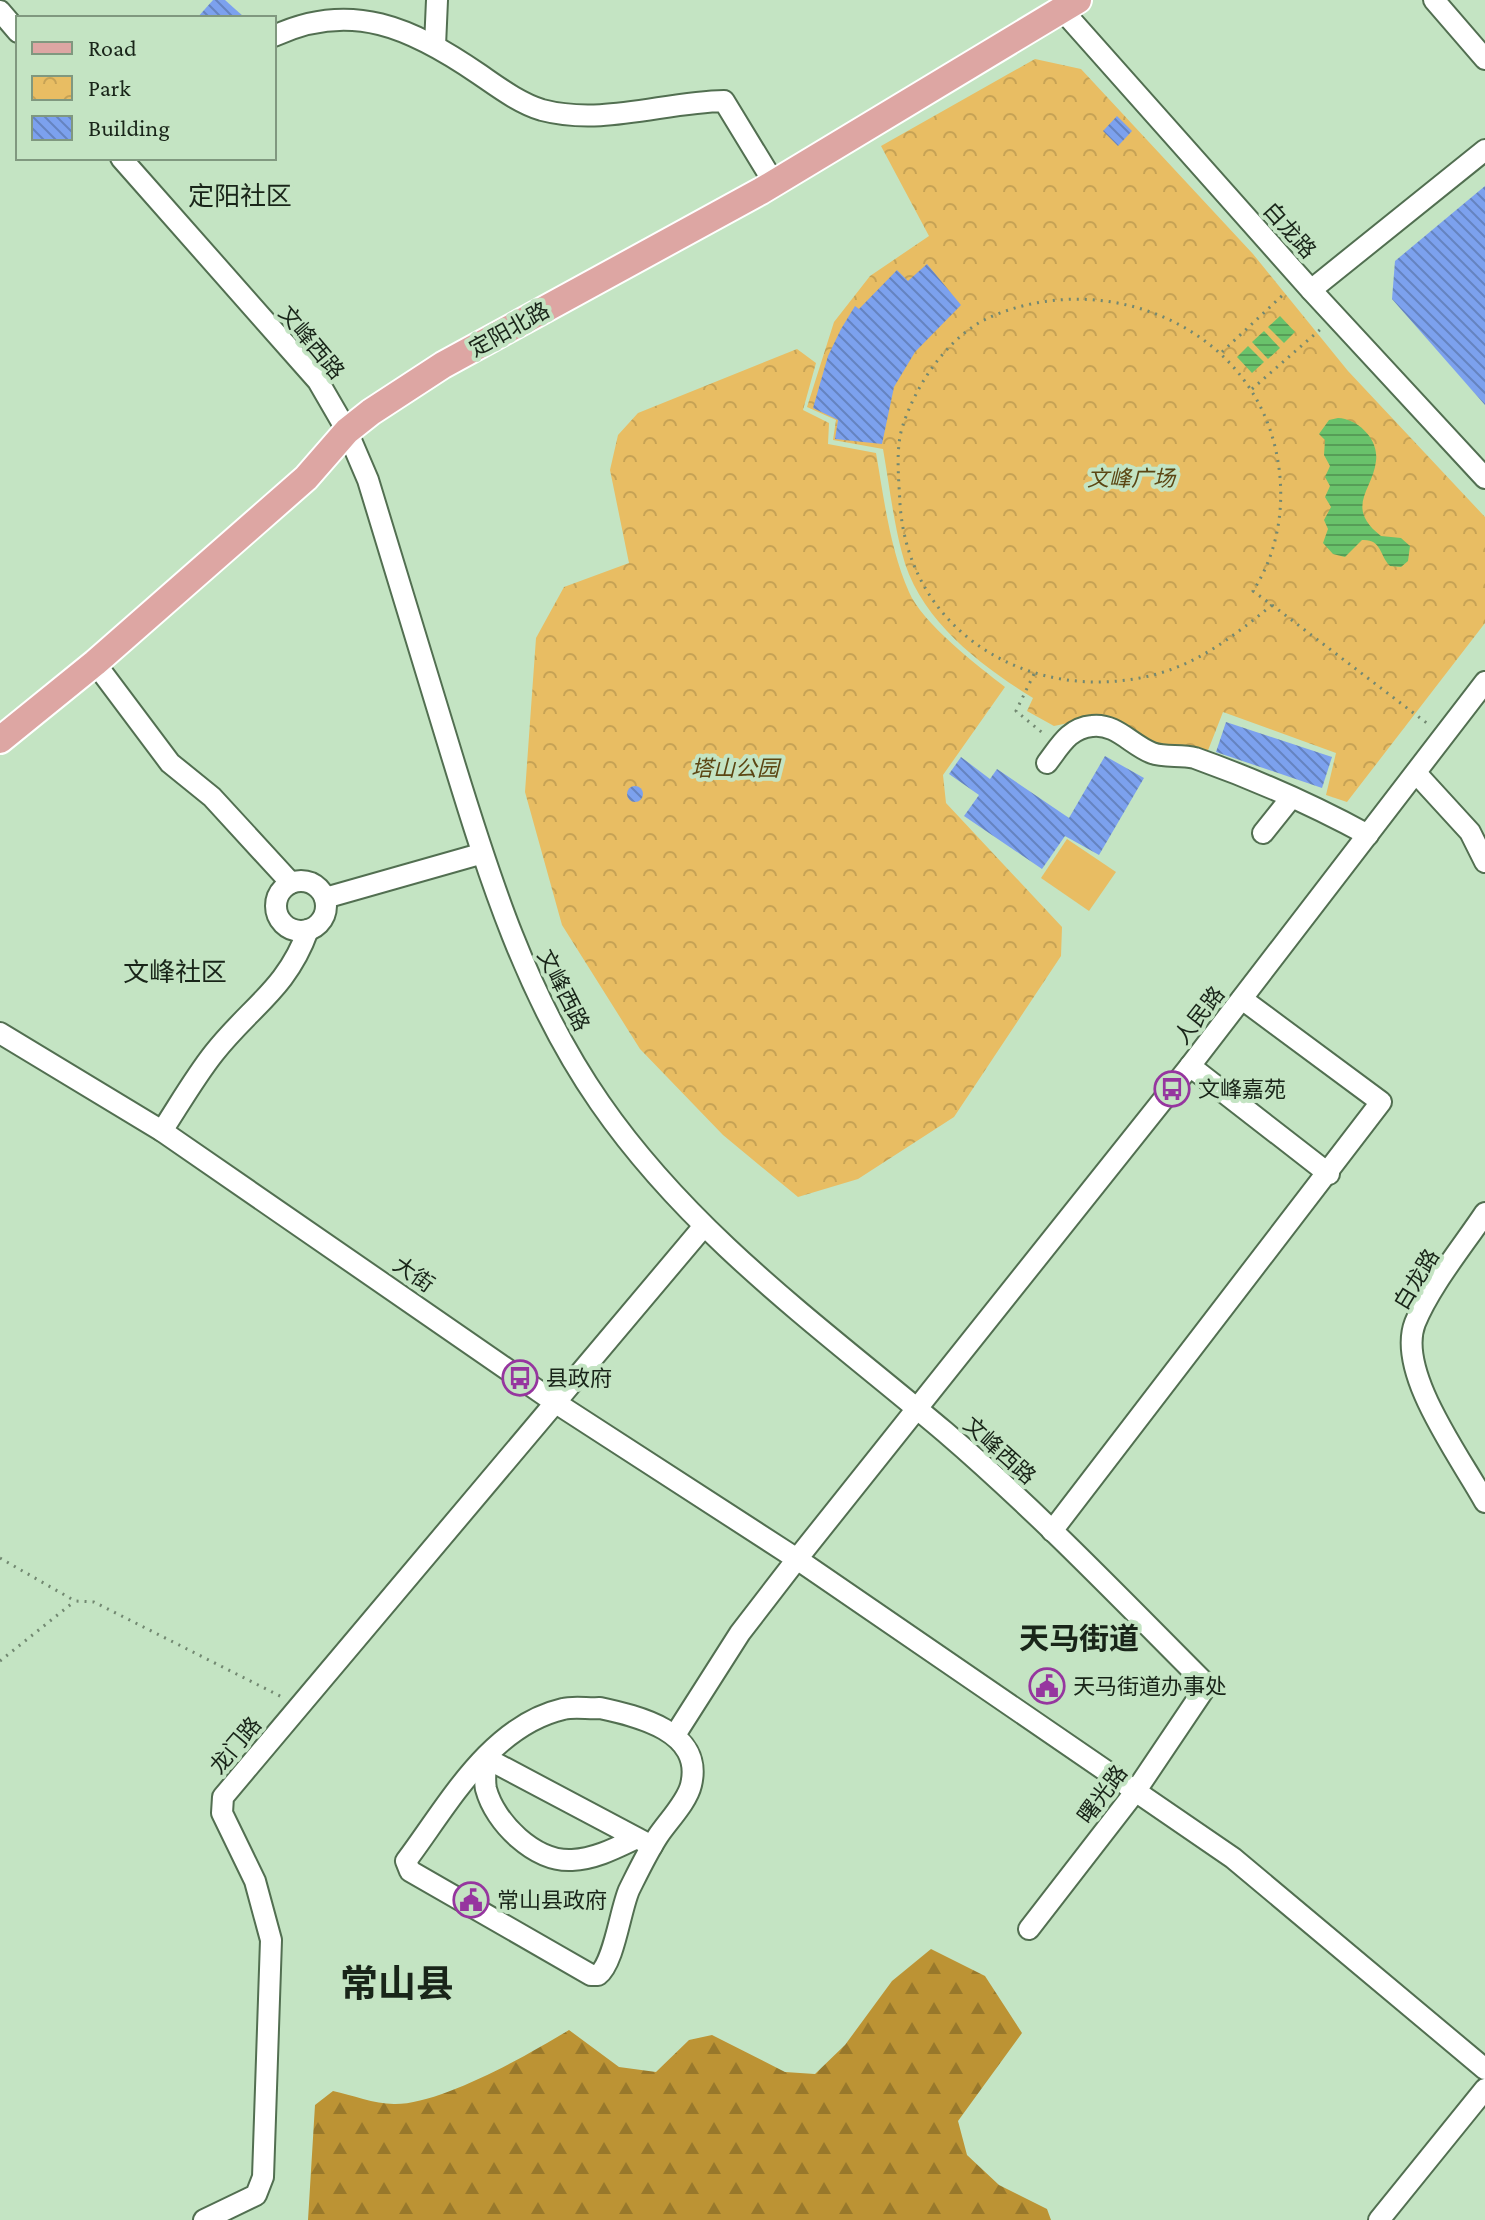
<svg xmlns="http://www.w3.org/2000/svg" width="1485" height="2220" font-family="'Crimson Pro','Noto Sans SC',serif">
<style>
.forest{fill:url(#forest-firs)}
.park{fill:url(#park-crowns)}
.pitch{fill:#e8bd63}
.water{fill:url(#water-rules)}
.building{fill:url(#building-back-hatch)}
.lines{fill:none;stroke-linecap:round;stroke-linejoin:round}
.minor-casing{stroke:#526f51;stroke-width:24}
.major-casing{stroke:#fff;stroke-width:30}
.path{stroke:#728871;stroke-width:3;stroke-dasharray:2 6;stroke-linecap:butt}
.minor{stroke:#fff;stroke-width:20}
.major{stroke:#dda6a3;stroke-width:26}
.labels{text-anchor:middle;stroke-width:8;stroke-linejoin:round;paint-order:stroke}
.street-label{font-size:22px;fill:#192519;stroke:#c4e4c3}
.park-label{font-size:22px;font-style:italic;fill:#5b4613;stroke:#c4e4c3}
.poi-label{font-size:22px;fill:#192519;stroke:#c4e4c3;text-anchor:start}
.quarter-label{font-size:26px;fill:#192519;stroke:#c4e4c3}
.district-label{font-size:30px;font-weight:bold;fill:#192519;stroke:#c4e4c3}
.town-label{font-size:38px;font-weight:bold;fill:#192519;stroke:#c4e4c3}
</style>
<defs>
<pattern id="forest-firs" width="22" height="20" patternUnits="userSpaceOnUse" patternTransform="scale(2)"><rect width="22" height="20" fill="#bc9334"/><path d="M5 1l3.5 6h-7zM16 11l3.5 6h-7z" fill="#98782b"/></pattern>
<pattern id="park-crowns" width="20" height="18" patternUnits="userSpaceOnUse" patternTransform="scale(2)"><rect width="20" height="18" fill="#e8bd63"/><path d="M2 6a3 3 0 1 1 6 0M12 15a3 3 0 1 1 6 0" fill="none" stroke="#c6a255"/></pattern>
<pattern id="water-rules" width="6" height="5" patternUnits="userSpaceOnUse" patternTransform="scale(2)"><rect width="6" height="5" fill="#69c26b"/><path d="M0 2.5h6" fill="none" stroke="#569d57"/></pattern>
<pattern id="building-back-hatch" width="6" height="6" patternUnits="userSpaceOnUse" patternTransform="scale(2)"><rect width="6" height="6" fill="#7ca1ee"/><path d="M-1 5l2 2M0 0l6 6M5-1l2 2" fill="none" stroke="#6583c0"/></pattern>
</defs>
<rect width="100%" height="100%" fill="#c4e4c3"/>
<path class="forest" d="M931,1949L985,1976L1022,2033L958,2121L967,2155L999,2185L1047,2209L1051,2220H308L315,2105L333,2091C352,2095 374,2104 394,2104C440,2105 528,2055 569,2030L619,2067L656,2072L689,2040L712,2035L785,2072L815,2074L845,2045L892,1981Z"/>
<g class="park">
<path d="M1035,59L1081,69L1253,254L1348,371L1485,517V623L1347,802L1326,795L1336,753L1223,712L1207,753L1151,743L1107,715L1054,726L1027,711L1033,698C978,664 918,618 902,553C893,519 889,483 883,449L833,440L836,420L807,407L834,322L870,276L929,236L881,146Z"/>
<path d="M797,349L816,363L803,410L829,423L828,444L876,453C884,499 890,549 909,592C922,623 978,666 1005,687L943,775L946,803L1062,927L1061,956L954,1117L858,1179L798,1197L723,1135L640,1049L562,925L525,792L536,638L564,587L629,563L610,470L618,435L638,413Z"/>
</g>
<path class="pitch" d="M1067,839L1116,872L1089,911L1041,878Z"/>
<g class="water">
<path d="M1280,316L1295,332L1284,343L1268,327Z"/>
<path d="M1264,331L1280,348L1268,359L1252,342Z"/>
<path d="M1248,346L1264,362L1252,373L1237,357Z"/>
<path d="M1338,418C1358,419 1379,439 1376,461C1373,490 1344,507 1381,536L1401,538L1410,546L1408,561L1401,567L1390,566C1379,555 1382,539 1362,540L1345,557L1333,554L1323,543L1328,529L1324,520L1331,507L1325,497L1330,486L1325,477L1330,466L1324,455L1325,440L1319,434L1329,420Z"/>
</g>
<g class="building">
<path d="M213,0H225L245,18H197Z"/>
<path d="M1117,116L1132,131L1118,146L1103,131Z"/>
<path d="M1485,186V405L1392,299L1395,261Z"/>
<path d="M927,264L961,305L915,352L894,387L882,444L835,439L838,420L813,408L828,356L841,329L855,306L859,309L897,270L908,281Z"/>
<path d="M1226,722L1332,757L1322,788L1216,752Z"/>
<path d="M1105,756L1144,778L1099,855L1065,836L1042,869L964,816L979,795L949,774L961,757L990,779L997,769L1069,818Z"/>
<circle cx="635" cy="794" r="8"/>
</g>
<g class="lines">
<defs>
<g id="minor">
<path d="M1434,0L1485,59"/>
<path d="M0,11L18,32"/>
<path d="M1063,11L1311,290L1485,478"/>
<path d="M274,36C351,0 412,28 479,74C498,87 519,103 542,110C603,126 664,102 724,101L774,183"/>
<path d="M435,46L437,0"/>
<path d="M121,158L318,381L347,431L368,480C396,572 424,664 452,756C489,877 527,998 600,1103C692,1236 823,1329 945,1432C1037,1511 1121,1599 1207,1685L1135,1792L1029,1929"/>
<path d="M1311,290L1485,150"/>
<path d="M95,663L170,763L212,797L291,883"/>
<path d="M1485,682L1190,1066L797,1559L1233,1858L1485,2069"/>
<path d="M1047,763C1060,746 1069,728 1092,726C1116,723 1131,745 1152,753C1165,758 1181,754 1195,758C1254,779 1313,805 1368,835"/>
<path d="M1416,773L1470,832L1485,862"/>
<path d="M1263,833L1291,798"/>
<circle cx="301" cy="906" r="25"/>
<path d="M325,898L480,854"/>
<path d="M0,1033L162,1131L553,1401L797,1559L740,1633L675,1735"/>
<path d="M1190,1066L1329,1174"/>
<path d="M162,1131C179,1105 195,1077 214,1053C250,1007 287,989 308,930"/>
<path d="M1485,1213C1463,1246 1430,1286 1415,1323C1396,1372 1461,1458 1485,1502"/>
<path d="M1052,1531L1381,1102L1242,999"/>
<path d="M600,1708C637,1716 704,1731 691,1785C687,1802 668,1821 658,1836C647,1853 638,1872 629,1890C620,1911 614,1963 598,1975H591L410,1871L406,1861C448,1805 490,1726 563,1709C574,1706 589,1709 600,1708Z"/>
<path d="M637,1838C616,1848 595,1859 572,1860C535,1862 495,1823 486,1789C484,1780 486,1767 486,1758L652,1846"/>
<path d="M204,2220L256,2195L263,2177L271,1940L255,1881L222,1813L223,1797L704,1226"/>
<path d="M1379,2220L1485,2089"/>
</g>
<path id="major" d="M0,740L95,663L306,478L347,431L371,412L443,365L761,191L1078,0"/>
</defs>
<use href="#minor" class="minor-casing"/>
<use href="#major" class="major-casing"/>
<g class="path">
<path d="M1222,352L1286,292"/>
<path d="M1252,389L1322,328"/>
<path d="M1272,605C1236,634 1203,661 1157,674C1036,707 909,636 900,504C899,480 895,448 903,425C917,382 951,332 995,315C1111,268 1253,329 1277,456C1286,502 1279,551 1253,591L1272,605L1428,724"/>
<path d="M1034,674L1016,711L1045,735"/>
<path d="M0,1558L75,1601L94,1602L282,1697"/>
<path d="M0,1661L75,1601"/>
</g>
<use href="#minor" class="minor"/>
<use href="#major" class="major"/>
</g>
<defs>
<symbol id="bus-ring" viewBox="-11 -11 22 22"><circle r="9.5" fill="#c4e4c3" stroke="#96369f" stroke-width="1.5"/><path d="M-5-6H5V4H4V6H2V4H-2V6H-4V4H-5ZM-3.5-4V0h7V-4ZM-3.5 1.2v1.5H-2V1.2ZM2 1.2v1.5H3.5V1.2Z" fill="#96369f"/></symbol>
<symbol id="civic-ring" viewBox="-11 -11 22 22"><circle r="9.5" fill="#c4e4c3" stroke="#96369f" stroke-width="1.5"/><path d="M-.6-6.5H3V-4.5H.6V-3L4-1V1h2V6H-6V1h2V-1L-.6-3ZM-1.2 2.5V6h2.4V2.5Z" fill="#96369f"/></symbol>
</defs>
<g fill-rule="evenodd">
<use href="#bus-ring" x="1152" y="1069" width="40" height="40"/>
<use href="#bus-ring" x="500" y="1358" width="40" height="40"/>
<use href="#civic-ring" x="1027" y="1666" width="40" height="40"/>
<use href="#civic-ring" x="451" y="1880" width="40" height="40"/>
</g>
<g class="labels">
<g class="street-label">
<text transform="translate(1290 230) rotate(48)" y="8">白龙路</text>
<text transform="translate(509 329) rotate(-29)" y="8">定阳北路</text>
<text transform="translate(312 342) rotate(50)" y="8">文峰西路</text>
<text transform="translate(564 990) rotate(63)" y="8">文峰西路</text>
<text transform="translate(1199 1015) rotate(-52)" y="8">人民路</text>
<text transform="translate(414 1274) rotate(35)" y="8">大街</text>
<text transform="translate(1416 1279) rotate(-59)" y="8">白龙路</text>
<text transform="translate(1000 1450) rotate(42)" y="8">文峰西路</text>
<text transform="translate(235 1745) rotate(-50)" y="8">龙门路</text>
<text transform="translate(1102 1794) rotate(-53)" y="8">曙光路</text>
</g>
<g class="park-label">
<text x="1131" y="486">文峰广场</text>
<text x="735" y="776">塔山公园</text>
</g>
<g class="poi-label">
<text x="1198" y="1097">文峰嘉苑</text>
<text x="546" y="1386">县政府</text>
<text x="1073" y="1694">天马街道办事处</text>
<text x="497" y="1908">常山县政府</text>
</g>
<g class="quarter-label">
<text x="240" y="205">定阳社区</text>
<text x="175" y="981">文峰社区</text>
</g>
<g class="district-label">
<text x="1079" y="1649">天马街道</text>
</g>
<g class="town-label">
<text x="397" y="1997">常山县</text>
</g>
</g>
<rect x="16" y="16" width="260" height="144" fill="#c4e4c3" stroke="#80987f" stroke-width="2"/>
<rect x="32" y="42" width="40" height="12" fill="#dda6a3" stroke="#80987f" stroke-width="2"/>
<text x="88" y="56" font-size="24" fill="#192519">Road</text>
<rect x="32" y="76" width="40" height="24" fill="url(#park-crowns)" stroke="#80987f" stroke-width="2"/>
<text x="88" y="96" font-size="24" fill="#192519">Park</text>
<rect x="32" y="116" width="40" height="24" fill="url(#building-back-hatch)" stroke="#80987f" stroke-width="2"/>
<text x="88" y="136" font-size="24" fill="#192519">Building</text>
</svg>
